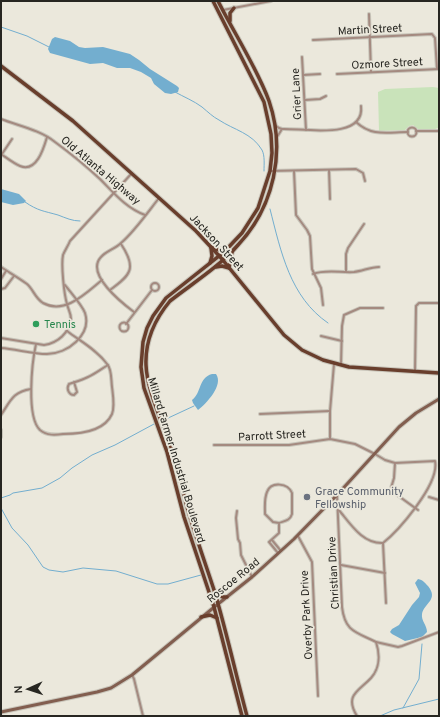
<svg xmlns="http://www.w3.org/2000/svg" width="440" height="717" font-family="Overpass,sans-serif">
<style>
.green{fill:#c9e3ba}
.water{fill:#73aecf}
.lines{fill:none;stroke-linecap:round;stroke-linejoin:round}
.stream{stroke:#73aecf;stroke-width:1}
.street-casing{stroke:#c8c5ba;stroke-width:4}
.secondary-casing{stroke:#c8c5ba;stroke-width:5}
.primary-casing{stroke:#c8c5ba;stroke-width:5.5}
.street{stroke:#a48a80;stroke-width:2}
.secondary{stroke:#825e4f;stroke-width:3}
.primary{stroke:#693e2c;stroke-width:3.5}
.leisure-dot{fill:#2e9e5b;stroke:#ebe8dc;stroke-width:1.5}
.worship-dot{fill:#6b7280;stroke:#ebe8dc;stroke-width:1.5}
.labels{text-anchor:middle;stroke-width:3.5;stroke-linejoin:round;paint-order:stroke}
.street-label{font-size:11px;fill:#272621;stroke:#ebe8dc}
.leisure-label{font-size:11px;fill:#27864d;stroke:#ebe8dc;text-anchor:start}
.worship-label{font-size:11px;fill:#5b616d;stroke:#ebe8dc;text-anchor:start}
</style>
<rect width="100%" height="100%" fill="#ebe8dc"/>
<path class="green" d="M433,87L439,88L438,128L435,129H418L413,125L409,126L405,130L379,131L378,92L385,89Z"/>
<g class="water">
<path d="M55,37L70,41L79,47L85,48L103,47L130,54L139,60L150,69L177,86L179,88L178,92L171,94L165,93L154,84L151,78L141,72L130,68H117L103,63L90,64L50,53L48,49L52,39Z"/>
<path d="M1,189L19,194L26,201L24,203L13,205L1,202Z"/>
<path d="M212,374H216C224,385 206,404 198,410L193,403L192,400C202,392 198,378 212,374Z"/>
<path d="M418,579C423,580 425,583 428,586C439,600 424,603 422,614C421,621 427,625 427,632L422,637L405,641L392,634L390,632L392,629L399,625L412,605L419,597L420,593L415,583Z"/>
</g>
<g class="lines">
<g class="stream">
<path d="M1,27L27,36L49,47"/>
<path d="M175,92C184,97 194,101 202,107C208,112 213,117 219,120C234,130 252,133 262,150C265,156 264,164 264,171"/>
<path d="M25,202C38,211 44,211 58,215C66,218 72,221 80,221"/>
<path d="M270,209C281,252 290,297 328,323"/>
<path d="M166,419L194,406"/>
<path d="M1,498L10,495L13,493L42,488L60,478L72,468L92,455L115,445L154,424"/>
<path d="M1,508L12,528L28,545L43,567L49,570L63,572L83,568L116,571L157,584H168L201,575"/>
<path d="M403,708L419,679L422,644"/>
<path d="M380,716L394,710L439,699"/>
</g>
<defs>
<g id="street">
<path d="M223,10L271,1"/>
<path d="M369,14L371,72"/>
<path d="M313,40L432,34L435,38L437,69"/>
<path d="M302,57L306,130"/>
<path d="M337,74L439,69"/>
<path d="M303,75L320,74"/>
<path d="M305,100L320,99L326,96"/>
<path d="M1,119C19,126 40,130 55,142C70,153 86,166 100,179C114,193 126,208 145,215"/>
<path d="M356,122C372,137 388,132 408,132"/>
<path d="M275,125L279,128L282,129L277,137"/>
<circle cx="412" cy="132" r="4.5"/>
<path d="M282,129C302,128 365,141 361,106"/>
<path d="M416,131H439"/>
<path d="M1,154C7,158 13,163 20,166C37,173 44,147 47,137"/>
<path d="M2,154L12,139"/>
<path d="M329,170L330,199"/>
<path d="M270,171L356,169L363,173L365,181"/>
<path d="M294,171L296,215L307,230L310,236L312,269L321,288L323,305"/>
<path d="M1,267C10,273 19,278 27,284C33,289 35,298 43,303C65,315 86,293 102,280"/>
<path d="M346,272V254L348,248L364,224"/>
<path d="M313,274C326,269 341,273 354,272C363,271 370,267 379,267"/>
<path d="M1,279L6,271"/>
<circle cx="155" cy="287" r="4"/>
<path d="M1,289L5,288L14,276"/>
<path d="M110,290C131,275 137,268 121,244"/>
<path d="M134,312C122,303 85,274 101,257C106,251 115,249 121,243C134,232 148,212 159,198"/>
<circle cx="124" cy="327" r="4.5"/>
<path d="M126,324L152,290"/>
<path d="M321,336L342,341"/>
<path d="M1,338L44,345C58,343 69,333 71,319C71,313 68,309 67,304C64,294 61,265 63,255C65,250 68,246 70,241L132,173"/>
<path d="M36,344C32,362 26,417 40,430C47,436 56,435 63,434C80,434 104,432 112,414C115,407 113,395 112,387C111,380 112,369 107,364C97,350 80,341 67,331"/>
<path d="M1,348C16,349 32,354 47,354C67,354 92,335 85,313C82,305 71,293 65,285"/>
<path d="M341,365L342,326L344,315L360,308H383"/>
<path d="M415,371L416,306L419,303H439"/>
<path d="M74,382L77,392L74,395C69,395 66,389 69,384C75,382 82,380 88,377C95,374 101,369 108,365"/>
<path d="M260,414L330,411"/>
<path d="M1,415C11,400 13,392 31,389"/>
<path d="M1,430V437"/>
<path d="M330,439V411L334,364"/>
<path d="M214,445H289L330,439L355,444L375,454L385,460L395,463L435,461C440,484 398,531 383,543C362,544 350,523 338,509"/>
<path d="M395,463L394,478L391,488L393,492L418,510"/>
<path d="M385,492L391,490"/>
<path d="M337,495L342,607C345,632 356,632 376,642C380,654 380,668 371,678C359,691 344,695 357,716"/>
<path d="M429,497L439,500"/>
<path d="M237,511L236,518L238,539L240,543L241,555L252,577"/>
<path d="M298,536L312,562L318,696"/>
<path d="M272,540L281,551"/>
<path d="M383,543L386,603"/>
<path d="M278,553L269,542L279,533V523L273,522L265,514C265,507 264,499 267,492C271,481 288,483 292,493V514C290,521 284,521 279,523"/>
<path d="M341,565L385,573"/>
<path d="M376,642L398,647L402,646L439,632"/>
<path d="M132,675L134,679L143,716"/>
</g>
<path id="secondary" d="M1,712L97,692L111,688L132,675L218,604L252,577L294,539L337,495L399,427L416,413L439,399"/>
<g id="primary">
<path d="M213,1L264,102L271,134L272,153L270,171L258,208L242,233L224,252L166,298L153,316L147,328L143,342L141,367L144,388L167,452L184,517L214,607L242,716"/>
<path d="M218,1C234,33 257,68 269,101C286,151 274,207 238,245C219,267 193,283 170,301C155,319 145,340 146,365C147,394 167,430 175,460C180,476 183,493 188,510C196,538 206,565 215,593C227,634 236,675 247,716"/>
<path d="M230,21V13L234,8"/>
<path d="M1,66L73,121L196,231L222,259L284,335L302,350L323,360L349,367L439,373"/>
<path d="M211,247L219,250L226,248"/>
<path d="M210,263L212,256L211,248"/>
<path d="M216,267L222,266L229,268L232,252"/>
<path d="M215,594L223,597H227"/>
<path d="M201,617L210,615L217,618"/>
</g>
</defs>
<use href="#street" class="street-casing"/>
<use href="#secondary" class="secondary-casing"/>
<use href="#primary" class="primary-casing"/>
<use href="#street" class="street"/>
<use href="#secondary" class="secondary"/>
<use href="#primary" class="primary"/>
</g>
<circle class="leisure-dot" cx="36" cy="324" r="4"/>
<circle class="worship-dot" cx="307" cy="497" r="4"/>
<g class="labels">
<g class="street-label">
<text transform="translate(370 29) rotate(-3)" y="4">Martin Street</text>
<text transform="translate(387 63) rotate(-3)" y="4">Ozmore Street</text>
<text transform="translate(296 94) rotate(-93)" y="4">Grier Lane</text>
<text transform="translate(101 170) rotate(40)" y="4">Old Atlanta Highway</text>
<text transform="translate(217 242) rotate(47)" y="4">Jackson Street</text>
<text transform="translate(272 435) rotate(-3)" y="4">Parrott Street</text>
<text transform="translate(177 460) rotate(73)" y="4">Millard Farmer Industrial Boulevard</text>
<text transform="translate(333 573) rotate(-93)" y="4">Christian Drive</text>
<text transform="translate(233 580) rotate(-39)" y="4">Roscoe Road</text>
<text transform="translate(306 615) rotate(-93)" y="4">Overby Park Drive</text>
</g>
<g class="leisure-label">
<text x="44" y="328">Tennis</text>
</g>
<g class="worship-label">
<text x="315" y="495">Grace Community<tspan x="315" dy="13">Fellowship</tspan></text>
</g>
</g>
<rect width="440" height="717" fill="none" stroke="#272621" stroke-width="4"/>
<g transform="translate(28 689) rotate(267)" stroke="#ebe8dc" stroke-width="3" paint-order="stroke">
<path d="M0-3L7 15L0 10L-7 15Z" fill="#272621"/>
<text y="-6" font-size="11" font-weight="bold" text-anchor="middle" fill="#272621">N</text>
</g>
</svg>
